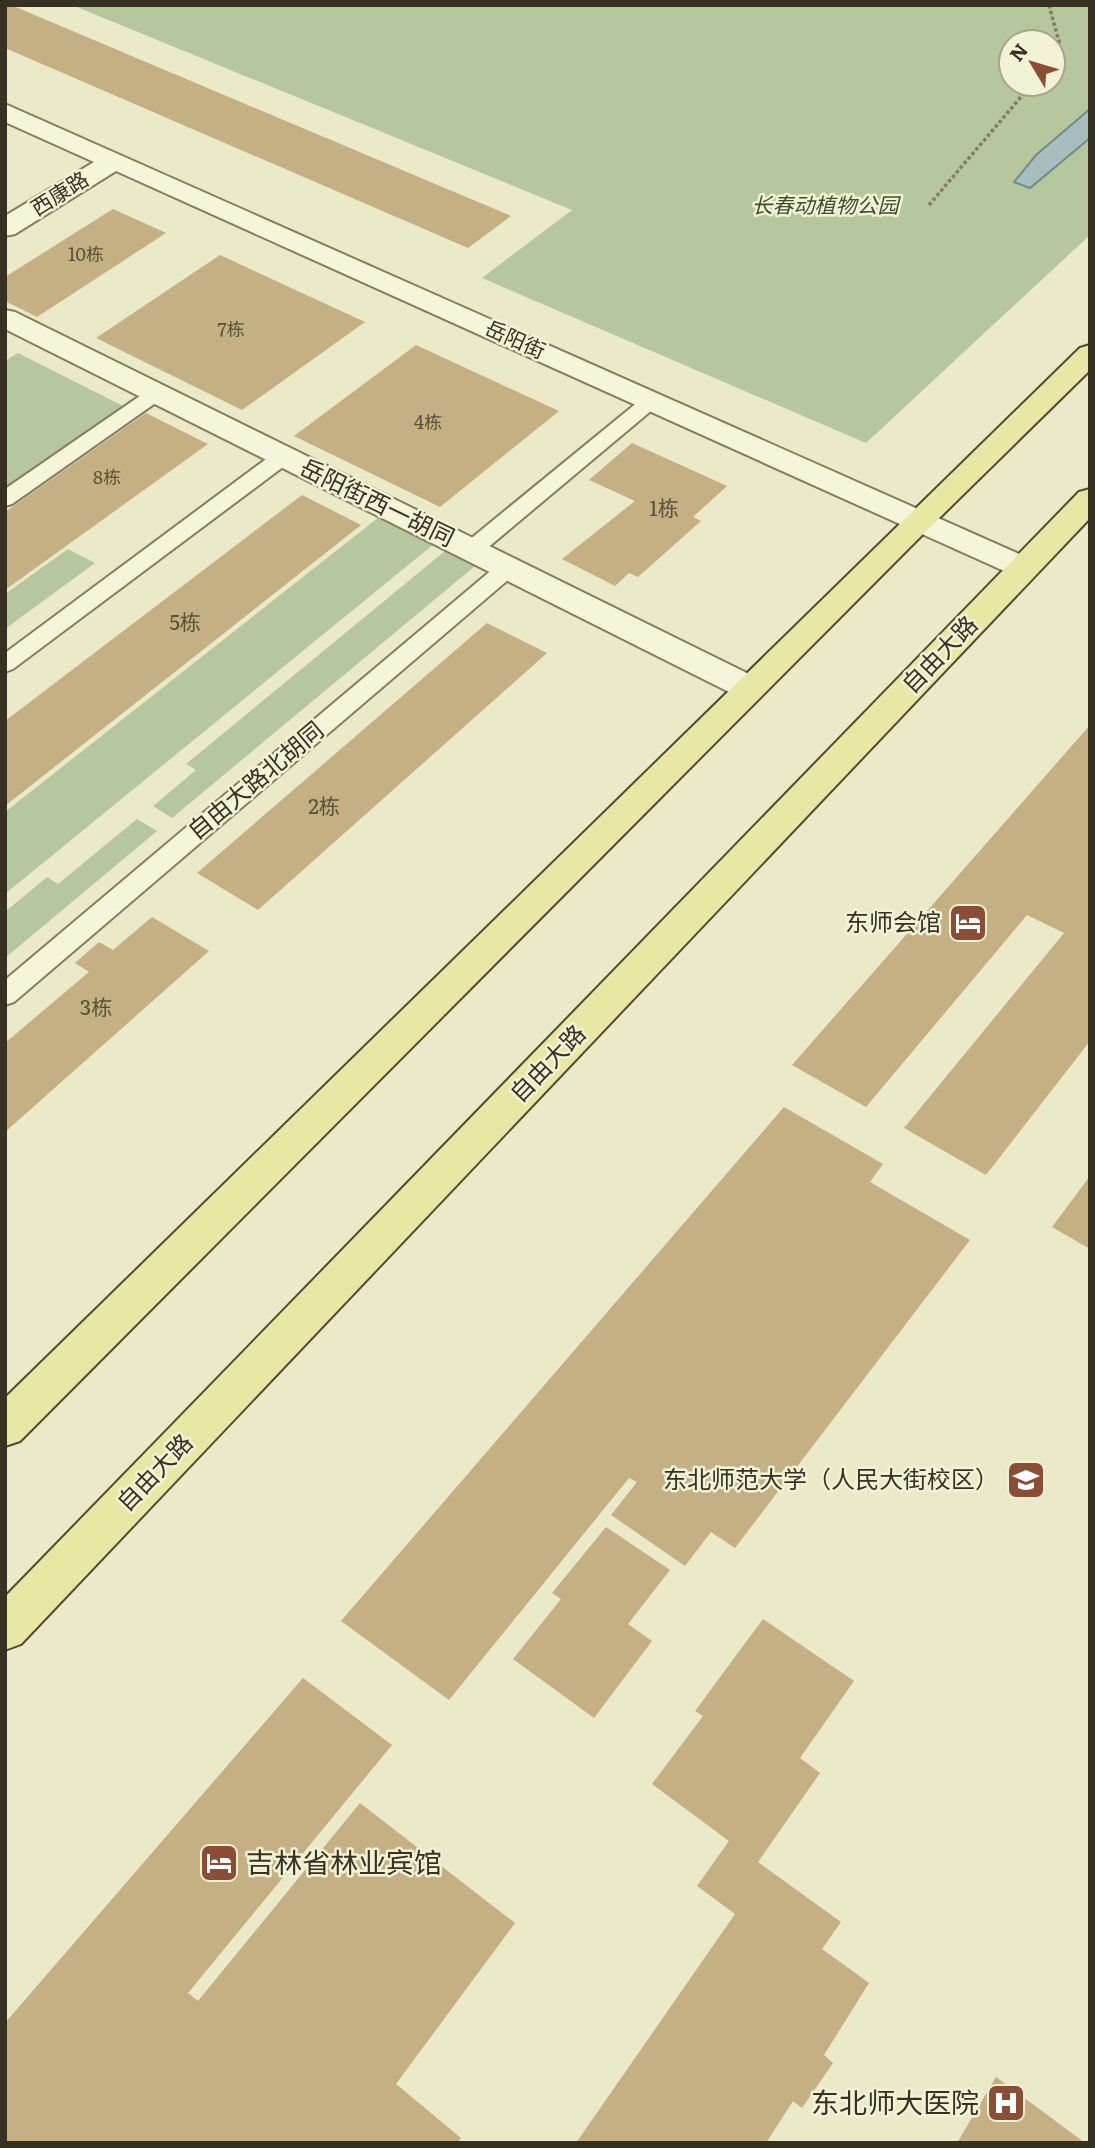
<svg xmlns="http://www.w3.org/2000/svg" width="1095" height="2148" font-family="Literata,'Noto Sans SC',serif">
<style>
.green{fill:#b6c79d;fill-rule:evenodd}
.water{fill:#a8bebe;stroke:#708b8c;stroke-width:2}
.building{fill:#c4b082}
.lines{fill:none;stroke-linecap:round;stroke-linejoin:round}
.service-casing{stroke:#847d5f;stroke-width:4}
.minor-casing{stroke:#847d5f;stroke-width:4}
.tertiary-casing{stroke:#847d5f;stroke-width:4}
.primary-casing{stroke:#524a32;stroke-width:4}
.path{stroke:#847d5f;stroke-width:3.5;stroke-dasharray:3.5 2.5;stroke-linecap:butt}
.service{fill:#f5f5da;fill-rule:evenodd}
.minor{fill:#f5f5da;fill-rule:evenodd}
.tertiary{fill:#f5f5da;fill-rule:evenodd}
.primary{fill:#e9e7a4;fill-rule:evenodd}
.labels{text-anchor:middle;stroke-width:5;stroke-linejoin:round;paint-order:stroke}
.far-number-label{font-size:18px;fill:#5a5139}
.far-street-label{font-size:21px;fill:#363121;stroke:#f2f2d7}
.far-park-label{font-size:21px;font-style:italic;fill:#3b502a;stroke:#f2f2d7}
.number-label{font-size:21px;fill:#5a5139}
.street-label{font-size:24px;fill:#363121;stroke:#f2f2d7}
.poi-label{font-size:24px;fill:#363121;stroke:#f2f2d7;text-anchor:end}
.near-poi-label{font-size:28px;fill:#363121;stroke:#f2f2d7;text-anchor:start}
</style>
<rect width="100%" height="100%" fill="#eae9c8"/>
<g class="green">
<path d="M72,5H1090V235L866,443L482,278L572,210ZM1011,42H1053V84H1011Z"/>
<path d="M18,353L123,406L5,487V361Z"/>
<path d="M379,517L434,544L5,894V812Z"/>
<path d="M68,549L95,563L5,629V594Z"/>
<path d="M445,551L475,566L172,818L153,806L196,770L186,764Z"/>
<path d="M137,819L157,831L5,958V912L47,877L58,884Z"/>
</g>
<path class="water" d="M1090,109V138L1030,188L1014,182L1036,155Z"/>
<g class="building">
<path d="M5,5H11L511,216L468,248L5,48Z"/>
<path d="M113,209L166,233L37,317L5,301V277Z"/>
<path d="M220,255L302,293L365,322L242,410L96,338Z"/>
<path d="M416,345L559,411L440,507L294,436Z"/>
<path d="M146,413L208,444L5,590V512Z"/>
<path d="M632,443L727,486L693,517L701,521L638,577L629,573L615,586L562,559L635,501L589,480Z"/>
<path d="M302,495L361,525L5,806V721Z"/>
<path d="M487,623L547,653L258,910L197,873Z"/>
<path d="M1090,725V1041L986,1175L904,1128L1064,933L1027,915L866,1107L792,1065Z"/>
<path d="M152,917L209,951L5,1132V1043L89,972L75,963L99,942L113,950Z"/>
<path d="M784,1107L883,1164L870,1182L970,1240L735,1548L711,1532L685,1566L611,1515L637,1482L629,1478L449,1700L341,1621Z"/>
<path d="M1090,1176V1249L1052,1227Z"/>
<path d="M606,1527L670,1570L628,1624L652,1641L594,1718L513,1659L561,1599L552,1593Z"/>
<path d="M763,1619L854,1681L800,1758L820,1773L758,1862L841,1922L822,1949L869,1983L824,2055L833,2063L802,2108L793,2101L766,2143H576L735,1914L697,1886L729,1841L652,1784L703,1716L695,1711Z"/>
<path d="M303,1678L392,1745L188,1993L198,2001L360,1803L515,1923L396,2084L461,2138L457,2143H5V2023Z"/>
<path d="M996,2077L1065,2128L1085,2143H957Z"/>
</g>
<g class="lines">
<defs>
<g id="service">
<path d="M157,387L164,389L167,393L164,397L12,504L5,506V489L150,389Z"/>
<path d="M651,395L658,397L661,401L658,405L479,555H463L460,550L463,545L644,397Z"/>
<path d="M284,450L291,451L294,456L291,461L13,669L5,672V653L277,451Z"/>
<path d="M508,561L516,563L519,568L516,573L14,1002L5,1005V980L500,563Z"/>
</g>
<path id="minor" d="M5,310L15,312L761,680L766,688L761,696L749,699L737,696L5,329Z"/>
<path id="tertiary" d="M5,104L1035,561L1040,568L1035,575L1024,578L1013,575L116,171L15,234L5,236V216L94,162L5,122Z"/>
<g id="primary">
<path d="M1090,345V370L930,527L20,1441L5,1446V1398L1080,348Z"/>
<path d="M1090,489V518L21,1644L5,1650V1597L1079,492Z"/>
</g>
</defs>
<use href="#service" class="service-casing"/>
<use href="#minor" class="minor-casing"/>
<use href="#tertiary" class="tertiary-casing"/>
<use href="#primary" class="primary-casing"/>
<g class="path">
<path d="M1049,5L1059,42L1053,59"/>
<path d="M929,205L1032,84"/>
</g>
<use href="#service" class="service"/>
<use href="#minor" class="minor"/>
<use href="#tertiary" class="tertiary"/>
<use href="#primary" class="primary"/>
</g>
<defs>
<symbol id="hotel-square" viewBox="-11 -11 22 22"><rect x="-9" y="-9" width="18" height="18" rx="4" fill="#8c4d35" stroke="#f2f2d7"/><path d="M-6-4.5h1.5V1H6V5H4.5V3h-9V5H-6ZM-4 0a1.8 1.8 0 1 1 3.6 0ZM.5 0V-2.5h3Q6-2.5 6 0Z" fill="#fff"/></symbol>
<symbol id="university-square" viewBox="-11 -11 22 22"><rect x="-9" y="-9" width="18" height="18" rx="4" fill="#8c4d35" stroke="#f2f2d7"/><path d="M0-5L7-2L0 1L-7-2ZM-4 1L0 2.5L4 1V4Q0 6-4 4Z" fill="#fff"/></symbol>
<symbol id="hospital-square" viewBox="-11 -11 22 22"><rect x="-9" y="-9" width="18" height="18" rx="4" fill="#8c4d35" stroke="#f2f2d7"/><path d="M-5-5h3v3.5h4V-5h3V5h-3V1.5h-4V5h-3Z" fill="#fff"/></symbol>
</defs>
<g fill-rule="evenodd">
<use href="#hotel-square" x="946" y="901" width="44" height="44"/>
<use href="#university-square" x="1004" y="1458" width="44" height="44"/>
<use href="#hotel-square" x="197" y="1841" width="44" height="44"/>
<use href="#hospital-square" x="984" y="2081" width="44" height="44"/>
</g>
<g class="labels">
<g class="far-number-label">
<text x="86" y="261">10栋</text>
<text x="231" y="336">7栋</text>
<text x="428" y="429">4栋</text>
<text x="107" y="484">8栋</text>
</g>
<g class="far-street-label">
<text transform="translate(60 194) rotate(-32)" y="7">西康路</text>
<text transform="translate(515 340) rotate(24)" y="7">岳阳街</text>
</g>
<g class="far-park-label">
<text x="825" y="213">长春动植物公园</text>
</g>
<g class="number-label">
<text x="664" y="516">1栋</text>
<text x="185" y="630">5栋</text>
<text x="324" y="814">2栋</text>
<text x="96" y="1015">3栋</text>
</g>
<g class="street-label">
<text transform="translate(377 503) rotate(26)" y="8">岳阳街西一胡同</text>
<text transform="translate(940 655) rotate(-46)" y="8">自由大路</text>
<text transform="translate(256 781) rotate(-40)" y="8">自由大路北胡同</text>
<text transform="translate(548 1064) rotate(-46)" y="8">自由大路</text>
<text transform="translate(155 1473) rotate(-46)" y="8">自由大路</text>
</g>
<g class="poi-label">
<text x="941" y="931">东师会馆</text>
<text x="999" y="1488">东北师范大学（人民大街校区）</text>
</g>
<g class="near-poi-label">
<text x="246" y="1873">吉林省林业宾馆</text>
<text x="979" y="2113" text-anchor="end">东北师大医院</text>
</g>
</g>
<rect width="1095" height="2148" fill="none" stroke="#363121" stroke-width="14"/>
<g transform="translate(1032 63) rotate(308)"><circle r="33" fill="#f2f2d7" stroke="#a7a58e" stroke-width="2"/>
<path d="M0-5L12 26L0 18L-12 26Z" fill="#8c4d35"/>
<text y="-10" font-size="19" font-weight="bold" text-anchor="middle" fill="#363121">N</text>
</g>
</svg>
